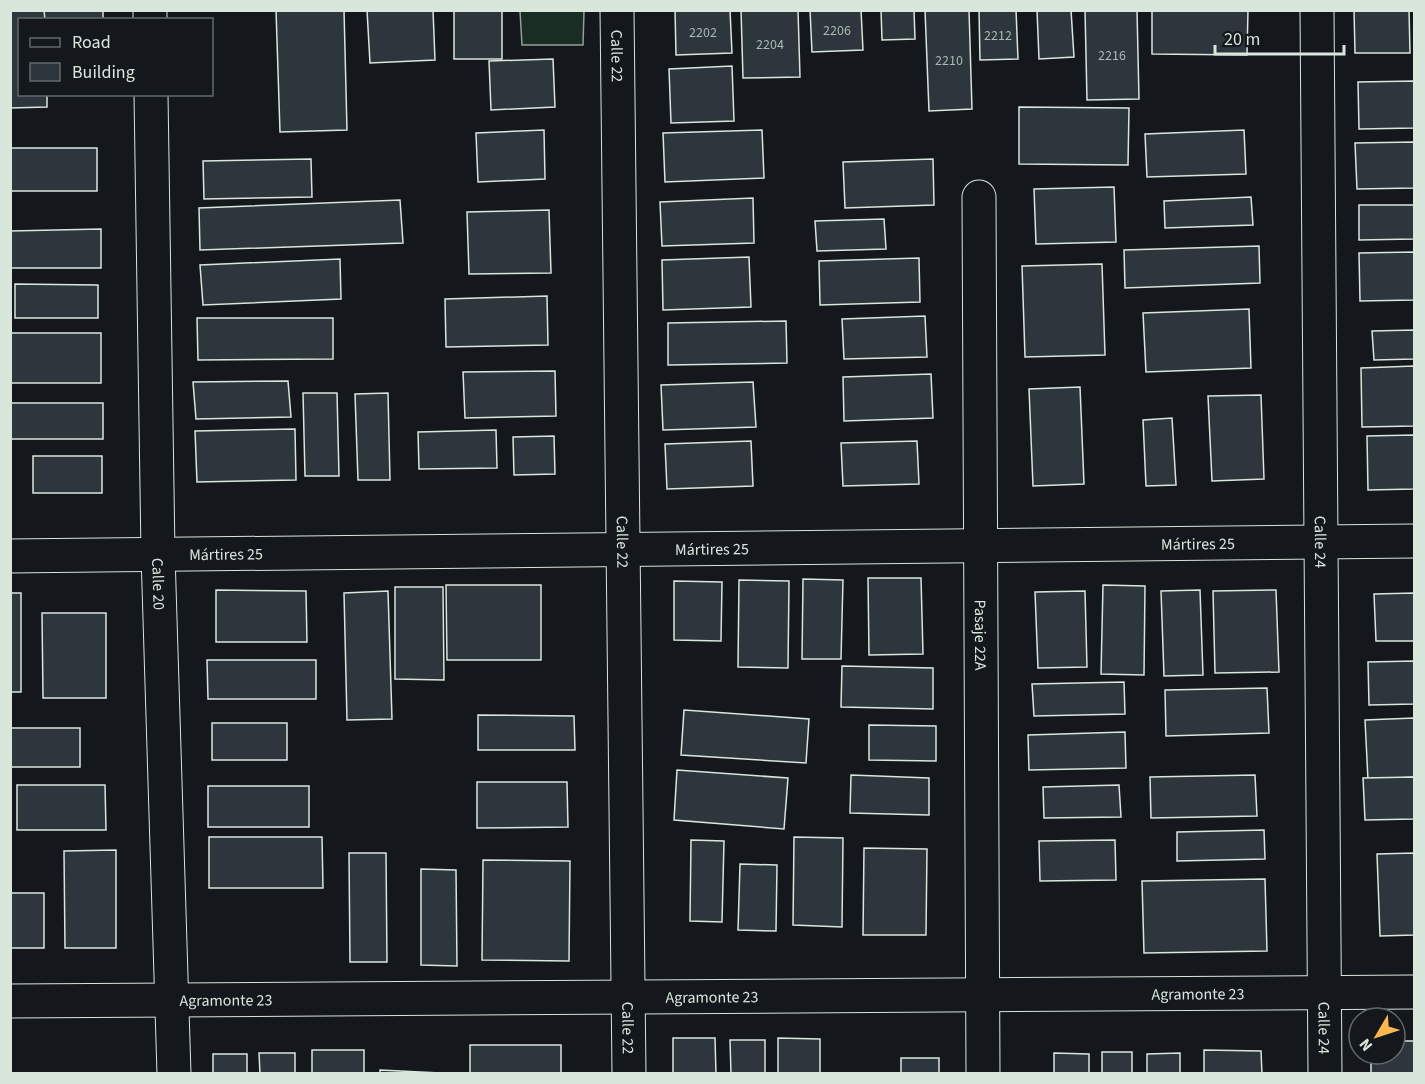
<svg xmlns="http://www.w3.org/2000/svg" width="1425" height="1084" font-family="'Source Sans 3',sans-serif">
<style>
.green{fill:#1a2d24;stroke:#939e99;stroke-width:1.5}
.building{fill:#2c363c;stroke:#d8e6dc;stroke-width:1.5}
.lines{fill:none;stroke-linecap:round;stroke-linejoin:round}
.street-casing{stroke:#d8e6dc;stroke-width:35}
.secondary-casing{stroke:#d8e6dc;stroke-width:35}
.street{stroke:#14181c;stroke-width:33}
.secondary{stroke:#14181c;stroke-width:33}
.labels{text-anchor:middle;stroke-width:4.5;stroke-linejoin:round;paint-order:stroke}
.number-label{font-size:14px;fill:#adbab4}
.street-label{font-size:16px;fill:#d8e6dc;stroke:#14181c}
</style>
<rect width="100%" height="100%" fill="#14181c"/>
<path class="green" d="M520,11H584L583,45H522Z"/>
<g class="building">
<path d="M10,10H45V20H20V94H47V107L10,108Z"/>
<path d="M44,10H103V20H45Z"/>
<path d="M276,10H344L347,130L280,132Z"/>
<path d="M367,10H433L435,60L370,63Z"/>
<rect x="454" y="10" width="48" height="49"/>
<path d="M675,10H730L732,53L676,55Z"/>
<path d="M741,10H798L800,77L743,78Z"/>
<path d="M810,10H861L863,50L812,52Z"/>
<path d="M881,10H914L915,39L882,40Z"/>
<path d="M925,10H969L972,109L929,111Z"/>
<path d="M979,10H1016L1018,59L980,60Z"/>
<path d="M1037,10H1071L1074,57L1039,59Z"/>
<path d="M1085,10H1137L1139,99L1087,100Z"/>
<path d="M1152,10H1248L1247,55L1152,54Z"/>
<path d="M1354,10H1409L1410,53H1355Z"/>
<path d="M553,59L555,107L491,110L489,61Z"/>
<path d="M732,66L734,121L671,123L669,69Z"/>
<path d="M1414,81V128L1359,129L1358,82Z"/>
<path d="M1019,107L1129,108L1128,165L1019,164Z"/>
<path d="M544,130L545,179L478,182L476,133Z"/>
<path d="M762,130L764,178L665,182L663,133Z"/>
<path d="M1244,130L1246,174L1147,177L1145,134Z"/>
<path d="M1414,142V188L1357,189L1355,143Z"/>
<rect x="10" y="148" width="87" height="43"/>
<path d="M311,159L312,197L204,199L203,161Z"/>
<path d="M933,159L934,205L845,208L843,162Z"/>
<path d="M1114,187L1116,242L1036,244L1034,189Z"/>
<path d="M1251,197L1253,225L1165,228L1164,201Z"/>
<path d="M753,198L754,243L662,246L660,202Z"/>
<path d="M400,200L403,243L200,250L199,208Z"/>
<path d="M1359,205H1414V239L1359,240Z"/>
<path d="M549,210L551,273L469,274L467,212Z"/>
<path d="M884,219L886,249L817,251L815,221Z"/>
<path d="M101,229V268H10V231Z"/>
<path d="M1259,246L1260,283L1125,288L1124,250Z"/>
<path d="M1414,252V300L1360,301L1359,253Z"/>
<path d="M749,257L751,307L663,310L662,260Z"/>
<path d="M919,258L920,302L820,305L819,261Z"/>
<path d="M340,259L341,299L203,305L200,265Z"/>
<path d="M1102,264L1105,355L1025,357L1022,266Z"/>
<path d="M15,284L98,285V318H15Z"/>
<path d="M547,296L548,345L446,347L445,299Z"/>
<path d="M1249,309L1251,368L1146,372L1143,313Z"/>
<path d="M925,316L927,357L844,359L842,319Z"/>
<path d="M197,318H333V359L198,360Z"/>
<path d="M786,321L787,363L668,365V323Z"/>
<path d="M1414,330V359L1374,360L1372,331Z"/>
<rect x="10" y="333" width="91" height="50"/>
<path d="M1414,366V426L1362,427L1361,368Z"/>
<path d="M555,371L556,416L465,418L463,372Z"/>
<path d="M931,374L933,418L844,421L843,377Z"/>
<path d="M288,381L291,417L196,419L193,382Z"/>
<path d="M753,382L756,427L663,430L661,385Z"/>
<path d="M1080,387L1084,484L1033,486L1029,389Z"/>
<path d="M303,393H337L339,476H305Z"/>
<path d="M388,393L390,480H358L355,394Z"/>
<path d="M1261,395L1264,479L1212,481L1208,396Z"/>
<rect x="10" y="403" width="93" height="36"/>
<path d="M1172,418L1176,485L1146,486L1143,420Z"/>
<path d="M295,429L296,480L197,482L195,431Z"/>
<path d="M496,430L497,468L419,469L418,432Z"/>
<path d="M1414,435V489L1368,490L1367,436Z"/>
<path d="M554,436L555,474L514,475L513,437Z"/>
<path d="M751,441L753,486L667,489L665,444Z"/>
<path d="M917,441L919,484L843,486L841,443Z"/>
<rect x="33" y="456" width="69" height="37"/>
<path d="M868,578H921L923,654L869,655Z"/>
<path d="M803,579L843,580L841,659H802Z"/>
<path d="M739,580L789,581L788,668L738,667Z"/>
<path d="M674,581L722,582L721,641L674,640Z"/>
<path d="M446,585H541V660H447Z"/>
<path d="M1103,585L1145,586L1144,675L1101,674Z"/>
<path d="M395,587H443L444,680L395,679Z"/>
<path d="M216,590L306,591L307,642H216Z"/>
<path d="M1200,590L1203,675L1164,676L1161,591Z"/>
<path d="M1276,590L1279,672L1215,673L1213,591Z"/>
<path d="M388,591L392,719L347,720L344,593Z"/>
<path d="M1085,591L1087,667L1038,668L1035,592Z"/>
<rect x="10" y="593" width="11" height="99"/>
<path d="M1414,593V641H1376L1374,594Z"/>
<path d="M42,613H106V698H43Z"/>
<path d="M207,660H316V699H208Z"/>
<path d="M1414,661V704L1369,705L1368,662Z"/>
<path d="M842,666L933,668V709L841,707Z"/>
<path d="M1124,682L1125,714L1034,716L1032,684Z"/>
<path d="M1267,688L1269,733L1166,736L1165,690Z"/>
<path d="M684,710L809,719L806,763L681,755Z"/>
<path d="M478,715L574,716L575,750H478Z"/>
<path d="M1414,718V777L1368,780L1365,720Z"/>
<rect x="212" y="723" width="75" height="37"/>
<path d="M869,725L936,726V761L869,760Z"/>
<rect x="10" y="728" width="70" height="39"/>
<path d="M1125,732L1126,768L1029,770L1028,735Z"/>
<path d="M677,770L788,778L784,829L674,820Z"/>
<path d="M851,775L929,778V815L850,813Z"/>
<path d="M1255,775L1257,816L1151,818L1150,777Z"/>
<path d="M1414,777V819L1365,820L1363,778Z"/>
<path d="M477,782H567L568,827L477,828Z"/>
<path d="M17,785H105L106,830H17Z"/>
<path d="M1119,785L1121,817L1044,818L1043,787Z"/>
<rect x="208" y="786" width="101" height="41"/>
<path d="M1264,830L1265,859L1177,861V832Z"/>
<path d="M209,837H322L323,888H209Z"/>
<path d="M794,837L843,838L842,927L793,925Z"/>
<path d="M691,840L724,841L722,922L690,921Z"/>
<path d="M1115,840L1116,880L1040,881L1039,841Z"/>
<path d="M864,848L927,849L926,935H863Z"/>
<path d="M116,850V948H65L64,851Z"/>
<path d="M349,853H386L387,962H350Z"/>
<path d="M1414,853V935L1380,936L1377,854Z"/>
<path d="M483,860L570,861L569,961L482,960Z"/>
<path d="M740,864L777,865L776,931L738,930Z"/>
<path d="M421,869L456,870L457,966L421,965Z"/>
<path d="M1265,879L1267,951L1144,953L1142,881Z"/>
<rect x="11" y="893" width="33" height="55"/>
<path d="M673,1038H715L716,1074H673Z"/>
<path d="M778,1038L820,1039V1074H778Z"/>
<path d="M730,1040H765V1074H731Z"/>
<path d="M1395,1041H1414V1074H1371V1054H1395Z"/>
<rect x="470" y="1045" width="91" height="29"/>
<rect x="312" y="1050" width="52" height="24"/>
<path d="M1204,1050L1261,1051L1262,1074H1204Z"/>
<rect x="1102" y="1052" width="30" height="22"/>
<path d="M259,1053H295V1074H260Z"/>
<path d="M1054,1053L1089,1054V1074H1054Z"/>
<path d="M1180,1053V1074H1147V1054Z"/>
<rect x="213" y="1054" width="34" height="20"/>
<rect x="901" y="1058" width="38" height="16"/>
<path d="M380,1070L440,1073V1074H380Z"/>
</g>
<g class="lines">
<defs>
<g id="street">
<path id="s1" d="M617,10L629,1074"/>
<path id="s2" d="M1317,10L1325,1074"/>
<path id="s3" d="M979,197L983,1074"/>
<path id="s4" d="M10,556L1414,541"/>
<path id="s5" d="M10,1001L1414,992"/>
</g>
<g id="secondary">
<path d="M150,10V20"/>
<path id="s6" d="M151,94L158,554L174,1074"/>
</g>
</defs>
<use href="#street" class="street-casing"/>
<use href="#secondary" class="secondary-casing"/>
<use href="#street" class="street"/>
<use href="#secondary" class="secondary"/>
</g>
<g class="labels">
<g class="number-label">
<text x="837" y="35">2206</text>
<text x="703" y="37">2202</text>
<text x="998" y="40">2212</text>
<text x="770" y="49">2204</text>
<text x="1112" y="60">2216</text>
<text x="949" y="65">2210</text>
</g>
<g class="street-label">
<text dy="6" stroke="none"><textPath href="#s1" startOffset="46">Calle 22</textPath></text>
<text dy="6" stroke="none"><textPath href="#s1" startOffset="532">Calle 22</textPath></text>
<text dy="6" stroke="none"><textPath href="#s2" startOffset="532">Calle 24</textPath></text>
<text dy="6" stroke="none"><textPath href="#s4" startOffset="1188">Mártires 25</textPath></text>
<text dy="6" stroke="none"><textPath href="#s4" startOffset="702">Mártires 25</textPath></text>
<text dy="6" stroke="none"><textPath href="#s4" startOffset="216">Mártires 25</textPath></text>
<text dy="6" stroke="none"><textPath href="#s6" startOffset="490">Calle 20</textPath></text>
<text dy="6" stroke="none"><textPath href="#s3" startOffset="438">Pasaje 22A</textPath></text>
<text dy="6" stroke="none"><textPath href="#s5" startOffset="1188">Agramonte 23</textPath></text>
<text dy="6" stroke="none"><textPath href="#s5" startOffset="702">Agramonte 23</textPath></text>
<text dy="6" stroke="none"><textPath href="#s5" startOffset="216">Agramonte 23</textPath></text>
<text dy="6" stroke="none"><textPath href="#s1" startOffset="1018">Calle 22</textPath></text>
<text dy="6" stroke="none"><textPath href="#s2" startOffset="1018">Calle 24</textPath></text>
</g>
</g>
<rect width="1425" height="1084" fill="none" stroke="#d8e6dc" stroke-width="24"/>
<rect x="18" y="18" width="195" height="78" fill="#14181c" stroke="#626a69" stroke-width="1.5"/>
<rect x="30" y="38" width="30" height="9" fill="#14181c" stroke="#626a69" stroke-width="1.5"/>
<text x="72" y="48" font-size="18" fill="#d8e6dc">Road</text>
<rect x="30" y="63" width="30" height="18" fill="#2c363c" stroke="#626a69" stroke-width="1.5"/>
<text x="72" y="78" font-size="18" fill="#d8e6dc">Building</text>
<g transform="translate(1377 1036) rotate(231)"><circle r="28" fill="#14181c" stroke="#626a69" stroke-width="1.5"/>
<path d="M0-4.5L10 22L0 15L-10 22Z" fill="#ffb74d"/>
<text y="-9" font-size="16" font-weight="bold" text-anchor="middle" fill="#d8e6dc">N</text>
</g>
<path d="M1215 45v9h129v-9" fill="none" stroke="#d8e6dc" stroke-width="3"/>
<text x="1224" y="45" font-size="18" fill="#d8e6dc" stroke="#14181c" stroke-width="4.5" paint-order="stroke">20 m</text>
</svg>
